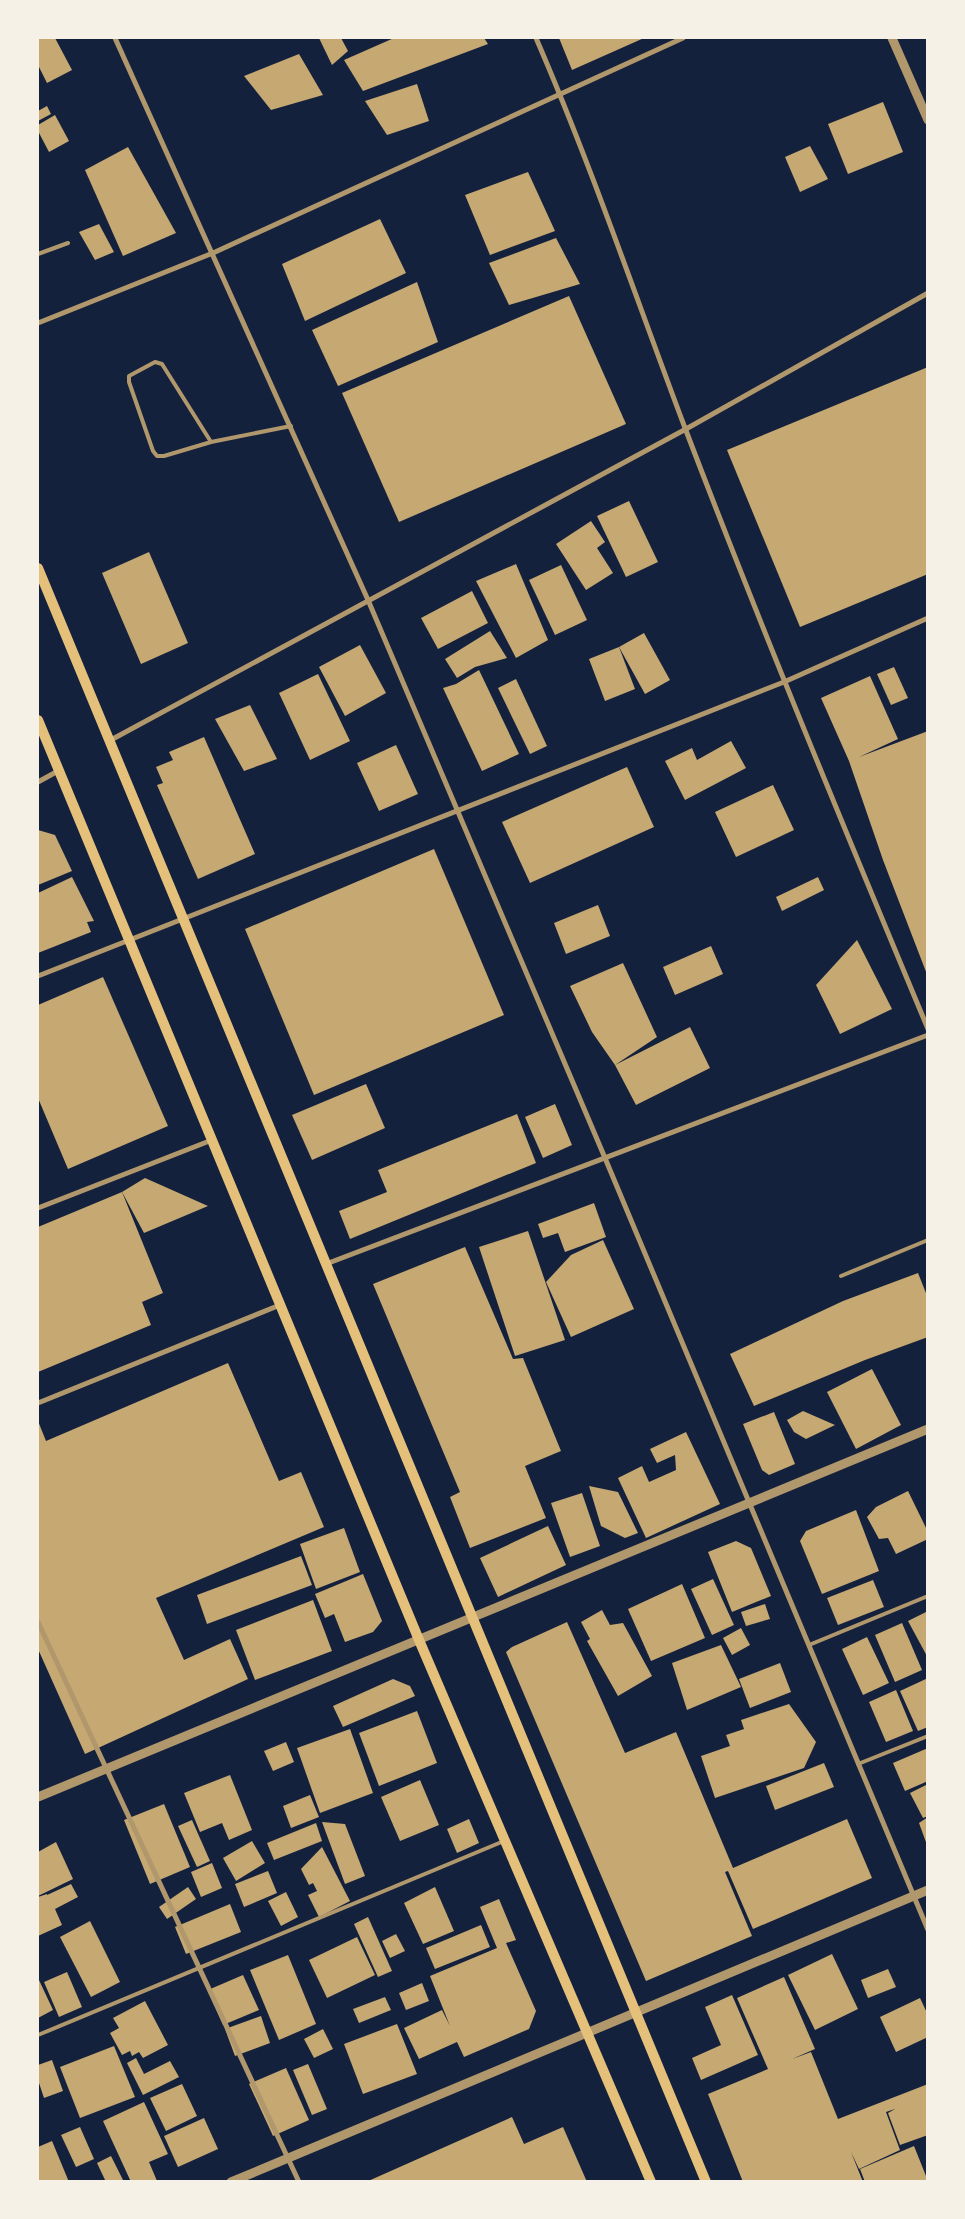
<svg xmlns="http://www.w3.org/2000/svg" width="965" height="2219" font-family="'Noto Sans',sans-serif">
<style>
.building{fill:#c6a872}
.lines{fill:none;stroke-linecap:round;stroke-linejoin:round}
.service{stroke:#b1986c;stroke-width:4}
.minor{stroke:#b1986c;stroke-width:5}
.tertiary{stroke:#b1986c;stroke-width:9}
.secondary{stroke:#e5c07b;stroke-width:10}
</style>
<rect width="100%" height="100%" fill="#14213d"/>
<g class="building">
<path d="M38,38H55L72,70L47,83L38,65Z"/>
<path d="M319,38H341L348,51L332,65Z"/>
<path d="M394,38H484L488,44L363,91L344,60Z"/>
<path d="M559,38H644L572,70Z"/>
<path d="M299,54L323,95L271,110L244,76Z"/>
<path d="M417,84L429,121L387,135L365,101Z"/>
<path d="M883,102L903,152L848,174L828,124Z"/>
<path d="M47,106L51,114L38,121V111Z"/>
<path d="M55,115L69,141L49,152L38,131V125Z"/>
<path d="M810,146L828,179L800,192L785,157Z"/>
<path d="M128,147L176,233L123,256L85,170Z"/>
<path d="M528,172L555,231L490,255L465,195Z"/>
<path d="M380,219L406,273L305,321L282,264Z"/>
<path d="M99,224L114,252L95,260L79,232Z"/>
<path d="M556,238L580,284L509,305L489,263Z"/>
<path d="M417,282L438,342L338,386L312,330Z"/>
<path d="M569,296L626,424L399,522L342,393Z"/>
<path d="M928,367V574L800,627L727,450Z"/>
<path d="M629,501L658,562L626,577L597,516Z"/>
<path d="M591,521L605,542L597,548L613,573L586,590L556,544Z"/>
<path d="M149,552L188,643L141,664L102,573Z"/>
<path d="M516,564L548,640L516,658L476,581Z"/>
<path d="M561,565L587,620L555,635L529,580Z"/>
<path d="M472,591L488,623L438,649L421,618Z"/>
<path d="M490,631L507,658L475,667L457,678L445,659Z"/>
<path d="M644,633L670,680L645,694L619,647Z"/>
<path d="M360,645L386,693L345,716L319,667Z"/>
<path d="M619,647L635,689L605,701L589,659Z"/>
<path d="M894,667L908,698L891,705L877,674Z"/>
<path d="M479,670L519,754L482,771L443,688L456,684Z"/>
<path d="M318,674L350,741L310,760L279,693Z"/>
<path d="M870,676L898,739L859,757L928,731V977L883,860L849,761L821,698Z"/>
<path d="M516,679L547,746L530,754L498,688Z"/>
<path d="M250,705L277,759L244,771L215,719Z"/>
<path d="M204,737L255,854L198,879L157,785L163,783L156,767L173,760L169,752Z"/>
<path d="M731,741L746,768L685,800L665,761L692,748L697,760Z"/>
<path d="M396,745L418,794L379,811L357,763Z"/>
<path d="M627,767L654,827L530,883L502,822Z"/>
<path d="M773,785L794,830L736,857L715,812Z"/>
<path d="M38,830L55,835L72,871L38,885Z"/>
<path d="M434,849L504,1015L314,1095L245,929Z"/>
<path d="M72,877L94,921L87,922L91,932L38,953V893Z"/>
<path d="M818,877L824,890L782,911L776,897Z"/>
<path d="M598,905L610,936L566,954L554,923Z"/>
<path d="M857,940L892,1009L840,1034L816,985Z"/>
<path d="M711,946L723,974L675,995L663,967Z"/>
<path d="M623,963L657,1037L615,1065L690,1027L710,1068L636,1105L615,1065L592,1032L570,986Z"/>
<path d="M103,977L168,1126L68,1169L38,1098V1005Z"/>
<path d="M366,1084L385,1128L312,1160L292,1115Z"/>
<path d="M555,1104L572,1145L543,1158L525,1117Z"/>
<path d="M517,1114L536,1163L350,1239L339,1211L387,1192L378,1170Z"/>
<path d="M145,1178L208,1206L144,1233L122,1192Z"/>
<path d="M122,1192L163,1293L142,1302L151,1325L38,1372V1227Z"/>
<path d="M594,1203L606,1237L565,1252L558,1233L543,1238L538,1224Z"/>
<path d="M528,1231L565,1340L515,1356L479,1247Z"/>
<path d="M603,1240L634,1309L571,1337L546,1282L571,1255Z"/>
<path d="M465,1247L513,1359L523,1358L561,1451L525,1466L546,1518L470,1548L450,1497L460,1492L373,1284Z"/>
<path d="M918,1273L928,1298V1337L865,1360L754,1406L730,1354L843,1301Z"/>
<path d="M228,1363L279,1481L301,1472L324,1527L156,1598L184,1660L230,1639L248,1679L85,1754L38,1649V1421L46,1441Z"/>
<path d="M872,1369L901,1425L856,1449L827,1392Z"/>
<path d="M803,1411L835,1425L806,1439L794,1432L787,1420Z"/>
<path d="M774,1412L795,1464L769,1475L762,1470L743,1424Z"/>
<path d="M686,1432L720,1504L646,1538L618,1478L642,1466L649,1482L676,1470L675,1455L657,1463L650,1449Z"/>
<path d="M589,1486L618,1492L638,1533L625,1538L601,1526Z"/>
<path d="M908,1491L928,1532V1539L896,1554L888,1538L879,1539L867,1517L876,1507Z"/>
<path d="M582,1493L600,1546L570,1557L551,1503Z"/>
<path d="M856,1510L879,1571L822,1594L800,1541L806,1531Z"/>
<path d="M548,1526L566,1565L498,1597L480,1558Z"/>
<path d="M344,1528L360,1572L316,1589L300,1544Z"/>
<path d="M736,1541L751,1548L771,1596L732,1612L708,1552Z"/>
<path d="M301,1556L312,1585L207,1624L197,1595Z"/>
<path d="M363,1574L382,1621L373,1632L345,1642L334,1614L325,1618L315,1594Z"/>
<path d="M713,1579L734,1625L712,1635L691,1589Z"/>
<path d="M873,1580L884,1607L838,1625L827,1598Z"/>
<path d="M682,1584L705,1638L651,1661L628,1609Z"/>
<path d="M313,1600L332,1651L255,1680L236,1630Z"/>
<path d="M765,1604L770,1619L746,1626L741,1612Z"/>
<path d="M602,1610L610,1625L623,1623L652,1676L618,1696L587,1641L590,1639L581,1622Z"/>
<path d="M928,1611V1658L908,1621Z"/>
<path d="M567,1622L625,1753L676,1732L733,1868L847,1819L872,1878L753,1929L728,1871L725,1872L752,1936L646,1981L506,1652L512,1647Z"/>
<path d="M902,1623L922,1670L895,1682L875,1635Z"/>
<path d="M741,1628L750,1645L732,1655L723,1638Z"/>
<path d="M867,1637L889,1683L863,1695L842,1649Z"/>
<path d="M721,1645L741,1687L687,1710L672,1663Z"/>
<path d="M780,1663L791,1692L750,1708L739,1679Z"/>
<path d="M928,1678V1727L918,1731L900,1691Z"/>
<path d="M393,1679L410,1686L415,1696L343,1727L333,1706Z"/>
<path d="M896,1690L913,1731L886,1742L869,1702Z"/>
<path d="M789,1704L816,1742L804,1768L715,1798L701,1756L730,1746L726,1735L744,1729L741,1720Z"/>
<path d="M417,1711L437,1763L379,1786L359,1733Z"/>
<path d="M350,1729L373,1793L320,1813L297,1748Z"/>
<path d="M286,1742L294,1762L273,1771L264,1751Z"/>
<path d="M928,1748V1781L905,1791L893,1763Z"/>
<path d="M824,1763L834,1787L775,1810L766,1786Z"/>
<path d="M230,1775L252,1830L229,1840L222,1823L200,1832L184,1793Z"/>
<path d="M420,1780L439,1825L400,1841L381,1797Z"/>
<path d="M928,1784V1816L923,1818L910,1793Z"/>
<path d="M310,1795L319,1817L291,1828L283,1806Z"/>
<path d="M164,1804L190,1867L150,1884L124,1820Z"/>
<path d="M928,1817V1845H927L919,1823Z"/>
<path d="M469,1819L479,1843L457,1853L447,1829Z"/>
<path d="M192,1820L210,1861L197,1867L178,1826Z"/>
<path d="M322,1822L345,1824L365,1876L345,1884Z"/>
<path d="M316,1823L322,1841L274,1860L267,1843Z"/>
<path d="M252,1841L265,1863L236,1881L223,1858Z"/>
<path d="M56,1842L73,1879L38,1896V1852Z"/>
<path d="M322,1847L350,1901L319,1917L308,1895L317,1891L313,1883L309,1885L301,1869Z"/>
<path d="M212,1863L222,1888L201,1897L191,1872Z"/>
<path d="M268,1871L277,1893L244,1907L235,1884Z"/>
<path d="M71,1884L78,1897L55,1909L62,1925L38,1936V1897L47,1894V1895Z"/>
<path d="M188,1887L196,1899L167,1919L159,1907Z"/>
<path d="M435,1887L454,1931L423,1944L404,1903Z"/>
<path d="M286,1892L298,1917L281,1926L268,1901Z"/>
<path d="M499,1899L516,1940L506,1943L536,2011L529,2029L464,2057L457,2042L419,2059L404,2028L442,2010L450,2026L430,1976L497,1948L480,1907Z"/>
<path d="M230,1904L241,1932L186,1954L175,1927Z"/>
<path d="M368,1917L392,1971L378,1977L354,1924Z"/>
<path d="M90,1921L120,1982L91,1997L60,1937Z"/>
<path d="M481,1925L490,1947L435,1969L426,1948Z"/>
<path d="M396,1934L405,1951L390,1958L382,1941Z"/>
<path d="M357,1937L375,1975L327,1998L309,1960Z"/>
<path d="M832,1954L858,2009L815,2030L788,1975Z"/>
<path d="M288,1955L316,2024L279,2040L250,1970Z"/>
<path d="M888,1969L896,1987L868,1998L861,1980Z"/>
<path d="M67,1972L82,2007L59,2017L44,1982Z"/>
<path d="M243,1975L259,2010L223,2025L208,1990Z"/>
<path d="M784,1977L815,2049L792,2059L811,2052L838,2119L928,2084V2135L900,2145L888,2113L895,2109L886,2112L900,2150L859,2169L851,2152L863,2182H743L708,2094L768,2069L737,1998Z"/>
<path d="M38,1978L53,2010L38,2018Z"/>
<path d="M422,1983L429,2001L406,2010L399,1993Z"/>
<path d="M732,1995L758,2055L701,2080L692,2058L721,2045L705,2007Z"/>
<path d="M385,1997L391,2010L359,2023L353,2009Z"/>
<path d="M920,1998L928,2015V2037L896,2052L880,2017Z"/>
<path d="M145,2001L168,2045L143,2058L139,2052L132,2056L130,2051L122,2055L110,2033L119,2028L113,2018Z"/>
<path d="M261,2016L270,2043L235,2056L225,2029Z"/>
<path d="M397,2024L417,2074L363,2094L344,2044Z"/>
<path d="M323,2029L333,2049L314,2058L304,2039Z"/>
<path d="M114,2046L135,2097L80,2118L60,2067Z"/>
<path d="M136,2058L144,2074L170,2061L179,2077L143,2095L127,2063Z"/>
<path d="M52,2060L63,2091L44,2098L38,2080V2065Z"/>
<path d="M308,2064L327,2109L312,2115L293,2070Z"/>
<path d="M286,2068L309,2120L273,2136L249,2084Z"/>
<path d="M182,2084L197,2116L166,2131L150,2098Z"/>
<path d="M144,2102L168,2154L149,2162L157,2181L131,2182L103,2121Z"/>
<path d="M512,2117L524,2144L563,2127L587,2182H366Z"/>
<path d="M204,2118L218,2149L178,2167L164,2136Z"/>
<path d="M80,2127L94,2159L76,2167L61,2135Z"/>
<path d="M52,2141L69,2182H38V2147Z"/>
<path d="M914,2146L928,2181L865,2182L860,2169Z"/>
<path d="M111,2156L124,2182H106L97,2163Z"/>
</g>
<g class="lines">
<g class="service">
<path d="M38,254L68,243"/>
<path d="M211,442L164,456H157L153,451L129,382V376L155,362L162,364L211,442L291,426"/>
<path d="M841,1276L928,1240"/>
<path d="M809,1645L928,1596"/>
<path d="M858,1764L928,1736"/>
<path d="M38,2035L504,1841"/>
</g>
<g class="minor">
<path d="M115,38L368,600L605,1158L928,1930"/>
<path d="M536,38C591,165 636,298 685,428C762,630 845,830 928,1029"/>
<path d="M38,323L213,253L683,38"/>
<path d="M109,741L686,429L928,293"/>
<path d="M38,782L58,771"/>
<path d="M38,976L784,682L928,618"/>
<path d="M38,1208L212,1140"/>
<path d="M326,1264L928,1035"/>
<path d="M38,1403L280,1305"/>
<path d="M38,1622L299,2182"/>
</g>
<g class="tertiary">
<path d="M892,38L928,120"/>
<path d="M38,1797L928,1429"/>
<path d="M231,2182L928,1890"/>
</g>
<g class="secondary">
<path d="M38,568L706,2182"/>
<path d="M38,720L419,1640L651,2182"/>
</g>
</g>
<rect width="965" height="2219" fill="none" stroke="#f6f1e7" stroke-width="78"/>
</svg>
